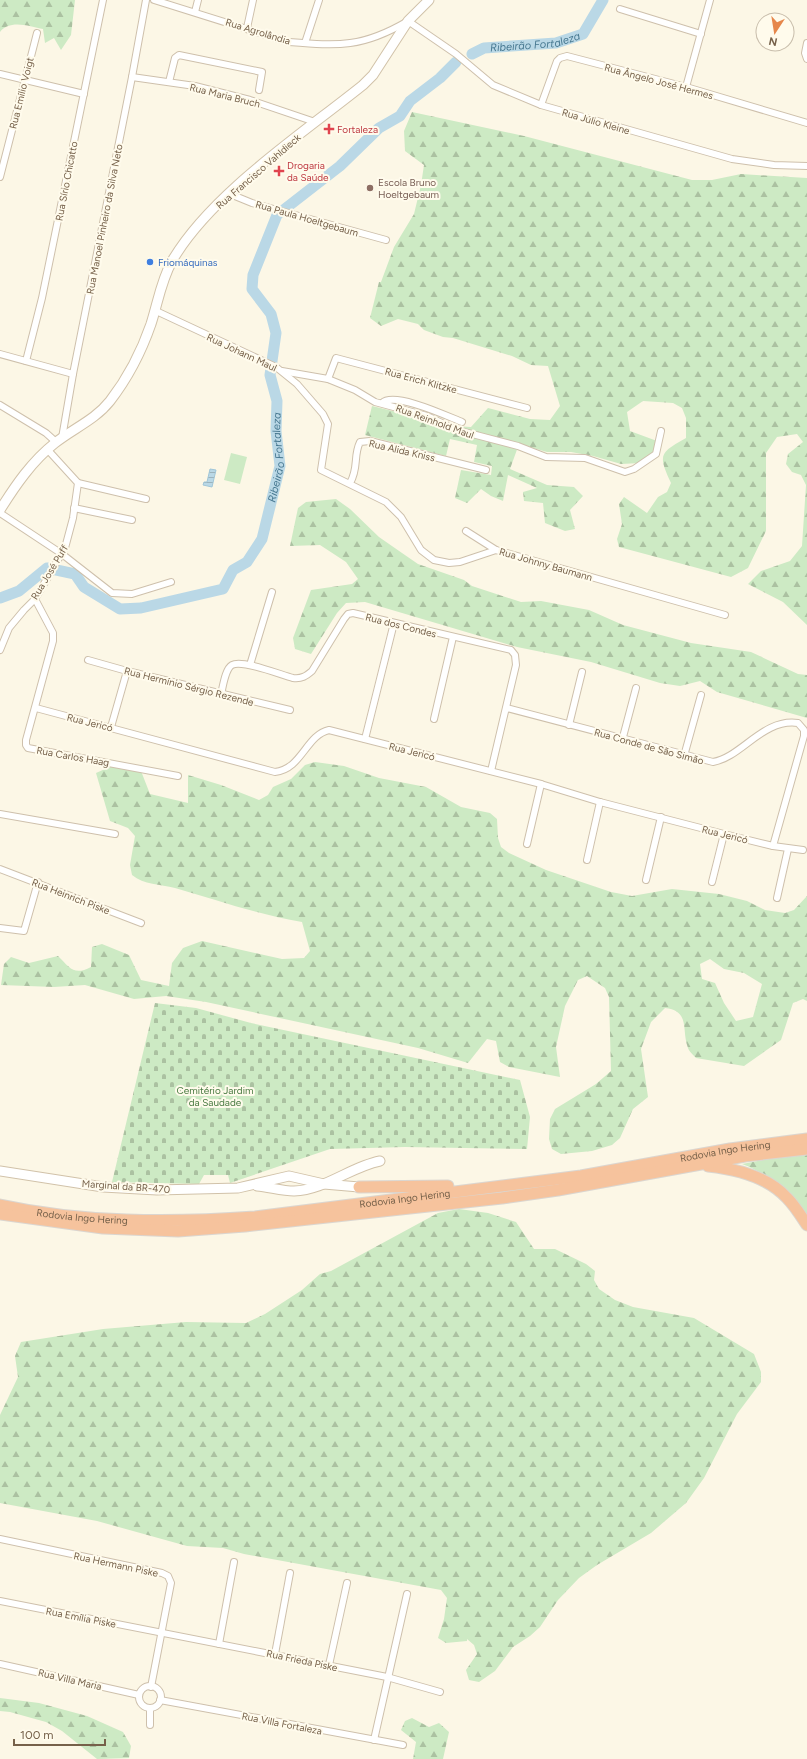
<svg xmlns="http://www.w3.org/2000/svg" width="807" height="1759" font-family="Figtree,sans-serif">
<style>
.forest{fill:url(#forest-firs);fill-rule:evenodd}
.cemetery{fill:url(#cemetery-stones)}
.pitch{fill:#cdeac4}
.water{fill:url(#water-rules);stroke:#a0c6d8}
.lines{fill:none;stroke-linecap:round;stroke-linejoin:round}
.river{stroke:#bad8e6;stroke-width:11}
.street-casing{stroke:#cec0ac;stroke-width:8}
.secondary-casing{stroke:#d1c2a9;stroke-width:11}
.highway-casing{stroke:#dbd6d0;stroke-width:13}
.street{stroke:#fff;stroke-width:6}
.secondary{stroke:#fff;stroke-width:9}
.highway{stroke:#f6c39d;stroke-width:11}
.health-dot{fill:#e0444e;stroke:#fffbec;stroke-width:1.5}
.education-dot{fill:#8d6e63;stroke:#fffbec;stroke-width:1.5}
.shop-dot{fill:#3f7fe0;stroke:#fffbec;stroke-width:1.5}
.labels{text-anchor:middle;stroke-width:4;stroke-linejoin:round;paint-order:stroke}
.street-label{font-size:10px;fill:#76614a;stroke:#fffbec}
.health-label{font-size:10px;fill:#be3a42;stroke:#fffbec;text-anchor:start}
.education-label{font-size:10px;fill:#785e54;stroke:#fffbec;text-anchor:start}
.shop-label{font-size:10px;fill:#366cbe;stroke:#fffbec;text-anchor:start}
.park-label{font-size:10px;fill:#4a7b42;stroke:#fffbec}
.water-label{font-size:11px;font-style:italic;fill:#477890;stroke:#fffbec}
</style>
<defs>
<pattern id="forest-firs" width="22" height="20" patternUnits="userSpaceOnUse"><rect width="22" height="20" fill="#cdeac4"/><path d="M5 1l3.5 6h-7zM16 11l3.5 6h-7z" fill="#abc1a1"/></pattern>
<pattern id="cemetery-stones" width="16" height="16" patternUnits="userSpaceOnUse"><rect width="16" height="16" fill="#cdeac4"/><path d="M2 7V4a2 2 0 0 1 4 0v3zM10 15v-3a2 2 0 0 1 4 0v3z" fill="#abc1a1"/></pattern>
<pattern id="water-rules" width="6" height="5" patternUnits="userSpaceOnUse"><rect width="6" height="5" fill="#bad8e6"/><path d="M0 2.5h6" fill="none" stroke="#9cb3bc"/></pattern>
</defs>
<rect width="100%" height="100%" fill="#fcf7e6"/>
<g class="forest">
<path d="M0,0H75L71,35L61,50L54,38L45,43L43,29C30,26 9,19 0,32Z"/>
<path d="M412,112L524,136L692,180H712L741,174L807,178V625L783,602L748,584L761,571L790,561L802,546L806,485L801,475L792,472L786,464L788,454L803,442L797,434L777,437L766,453V531L748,568L731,577L619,547L617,539L622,524L619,504L624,497L647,513L658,497L667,492L671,483C658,455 659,453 686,438V418L682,408L673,403L643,401L627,412L630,431L657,441L655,451L641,463L621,464L593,456L571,452H547L519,444L510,469L547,485L574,487L583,496L570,510L575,529L565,531L545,523L543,503L524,501L523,492L537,488L508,475L503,501L491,496L481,489L467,503L455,498L461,470L491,475L492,466L474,462L477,445L450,439L446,456L365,435L372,406L405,414L435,426L471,427L488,408L530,419L550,420L560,406L548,366L531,365L512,356L453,338L443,337L424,330L418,324L398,319L381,326L370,318L379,282H381L394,247L414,214L421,185L424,165L405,151L404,131Z"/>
<path d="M336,499L350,509L379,537L402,553L418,564L464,580L472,586L521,602L541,601L589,610L623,625L691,643L751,652L798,674L807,675V718L717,692L700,681L680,686L660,683L591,662L517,647L365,602L346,603L337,613L311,654L295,649L293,638L311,590L352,584L358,579L346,562L320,545L290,546L298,508L306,502Z"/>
<path d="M315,762L344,766L379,778L426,787L461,807L490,813L497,819L498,838L501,847L509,853L546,870L611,892L632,896L672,889L719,894L747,901L765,910L785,913L794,910L807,896V1001L803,999L793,1003L781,1040L744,1066L696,1058C693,1055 689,1051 688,1048C681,1030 691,1011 665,1008L651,1022L641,1049L648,1097L633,1109L620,1138L612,1145L592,1151L561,1154L552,1149L549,1139L550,1119L555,1109L596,1084L611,1071L609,997L605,988L587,976L578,980L565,1006L556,1047L560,1077L509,1067L500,1062L496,1041L487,1039L468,1063L418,1048L206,1002L166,996L134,999L85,985L54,987L1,985L4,964L11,957L29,963L58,956C70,968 74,976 91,967L92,947L102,944L129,955L141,980L169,986L172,963L183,948L202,941L282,959L304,958L310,951L302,922C259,915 217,900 175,888C160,884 144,885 132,875L130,865L135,836L128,828L110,821L96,773L114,765L141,771L150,794L188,803V775L221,785L259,800L268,795L273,787L291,779L305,765ZM710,959L724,969L744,973L762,984L753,1017L736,1021L724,1003L715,983L702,979L700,964Z"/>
<path d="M807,1155V1216C789,1195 770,1174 742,1164L778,1157Z"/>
<path d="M459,1209L488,1213L516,1222L534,1249H555L586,1264L595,1271L594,1280L599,1289L615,1300L633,1307L694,1318L754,1354L761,1372V1382L737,1414L704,1478L686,1503L651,1533L597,1565L579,1578L558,1600L540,1627L530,1636L513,1647L495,1671L479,1682L469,1680L466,1670L477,1654L474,1645L467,1639V1641L446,1643L438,1638L444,1619L447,1598L441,1590L244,1554L223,1548L187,1546L97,1521L0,1503V1415L18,1377L15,1356L21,1342L103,1329L186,1322L246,1323L265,1314L302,1290L320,1274L331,1271L438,1213Z"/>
<path d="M0,1698L39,1703L87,1716L123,1732L131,1746L129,1758L97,1759L62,1731L46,1722L10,1712L0,1711Z"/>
<path d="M412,1718L429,1727L439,1723L449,1732L443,1759H413L416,1742L401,1730L405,1721Z"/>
</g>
<path class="cemetery" d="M155,1003L196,1008L251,1023L520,1080L530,1117L527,1149L405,1147L330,1149L230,1183L228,1175H204L199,1184L112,1182Z"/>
<path class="pitch" d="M231,453L247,457L240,484L224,480Z"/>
<path class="water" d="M210,469L216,470L212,487L203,485L204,482H207Z"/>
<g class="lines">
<g class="river">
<path id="s1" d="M472,54L484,48L556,43L583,34L603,0"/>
<path id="s2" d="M0,598L19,591L47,568L75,574L84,587L120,609L141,608L223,589L233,570L247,562L262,539L280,466L276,431L277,401L270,375L276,333L271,314L252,289L253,275L277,215L340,166L379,128L400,116L410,101L440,78L456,62"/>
</g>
<defs>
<g id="street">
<path d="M154,0L288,42C339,46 362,48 408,21L456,54L493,85L541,105L732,159L774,165L807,166"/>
<path d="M620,9L701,34"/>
<path d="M195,12L198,0"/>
<path d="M247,28L253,0"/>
<path d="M305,43L319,0"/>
<path d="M807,43L805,53L807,59"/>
<path d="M0,74L84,94"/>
<path d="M132,77L195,86L250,100L315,122"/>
<path d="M169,82L175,58L179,55L262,72L259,90"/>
<path d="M686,87L710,0"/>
<path d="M541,105L557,61L560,58L567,56L686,87L807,123"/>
<path d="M0,177L37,33"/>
<path d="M230,194L252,203L386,240"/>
<path d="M154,310L276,367L297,384L323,414L328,424L321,470L386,502L401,517L421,550L434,560L449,563L460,562L496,550L725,615"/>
<path d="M0,354L73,374"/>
<path d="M26,361L42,298L103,0"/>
<path d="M282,371L328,379L355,390L375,402L427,416L457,430L518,446L546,457L585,458L625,472L634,469L656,454L661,431"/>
<path d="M328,379L336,358L527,408"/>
<path d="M382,403C394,391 447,416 462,422"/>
<path d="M0,405L46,433L56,442"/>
<path d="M62,438L73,374L132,77L146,0"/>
<path d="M78,483L146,499"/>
<path d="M350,483C359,468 353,456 360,442L370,441L486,470"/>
<path d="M74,508L132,520"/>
<path d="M0,513L62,554L112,593L132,594L171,582"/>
<path d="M466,531L496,550"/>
<path d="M35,599L53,633V641L26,740V745L28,748L178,776"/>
<path d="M0,650L9,628L24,610L35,599L65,548L73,518L78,483L47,449"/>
<path d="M88,660L127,671L290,710"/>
<path d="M250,665L272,592"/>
<path d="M221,694C223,687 225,669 232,665C242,659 281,675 293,678C302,679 306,676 312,671L344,619L348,614L353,613L511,650L515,655L516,665L491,771"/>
<path d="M36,708L275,772C302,769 306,735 329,730L541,784L600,802L724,834L773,846L803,850"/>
<path d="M507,708L713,762C742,757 763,718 798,723L804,730V736L773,846"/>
<path d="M434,719L453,637"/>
<path d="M569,725L582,672"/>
<path d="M111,727L127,671"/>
<path d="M623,737L636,688"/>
<path d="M365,739L394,623"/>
<path d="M684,756L701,695"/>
<path d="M0,814L115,834"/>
<path d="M527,844L541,784"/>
<path d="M587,860L600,802"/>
<path d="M0,869L141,923"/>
<path d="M646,880L661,817"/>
<path d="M712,882L724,834"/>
<path d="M777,898L788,849"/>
<path d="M0,928L24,931L38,882"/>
<path d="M0,1539L162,1573L168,1576L171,1583L151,1687"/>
<path d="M0,1601L387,1677L440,1692"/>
<path d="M219,1644L234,1562"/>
<path d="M275,1654L290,1573"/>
<path d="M0,1664L139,1695"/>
<path d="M329,1665L347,1583"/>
<circle cx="150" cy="1697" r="11"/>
<path d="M160,1700L403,1745"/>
<path d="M150,1708V1725"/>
<path d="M374,1740L407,1594"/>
</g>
<g id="secondary">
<path d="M0,510C15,486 32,461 55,443C74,428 95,420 110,401C127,379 142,350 151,324C158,302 161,281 172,261C211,194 302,134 363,85L373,75L408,21L429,0"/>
<path d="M0,1171L103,1187L157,1190L238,1188L289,1176L324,1184L359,1187"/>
<path d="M257,1186C269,1187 282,1191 294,1191C325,1190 350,1167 380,1161"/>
</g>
<g id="highway">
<path d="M708,1166C736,1169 767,1176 787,1198C795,1206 801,1216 807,1225"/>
<path d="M359,1187L448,1186"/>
<path id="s3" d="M0,1205C83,1223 170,1223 255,1217L581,1176L730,1149L807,1139"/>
<path d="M0,1214L103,1228L178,1231L245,1226L502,1198L558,1190L745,1156L807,1149"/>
</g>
</defs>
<use href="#street" class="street-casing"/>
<use href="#secondary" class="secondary-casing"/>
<use href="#highway" class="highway-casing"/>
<use href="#street" class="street"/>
<use href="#secondary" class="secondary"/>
<use href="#highway" class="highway"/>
</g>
<g class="health-dot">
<path d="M327 123h4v4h4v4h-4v4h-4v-4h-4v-4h4z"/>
<path d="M277 165h4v4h4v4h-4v4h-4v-4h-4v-4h4z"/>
</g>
<circle class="education-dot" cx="370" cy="188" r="4"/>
<circle class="shop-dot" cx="150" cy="262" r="4"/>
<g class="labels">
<g class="street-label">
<text transform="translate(258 31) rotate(17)" y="4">Rua Agrolândia</text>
<text transform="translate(659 81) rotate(15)" y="4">Rua Ângelo José Hermes</text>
<text transform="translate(21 93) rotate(-76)" y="4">Rua Emílio Voigt</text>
<text transform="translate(225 95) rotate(14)" y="4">Rua Maria Bruch</text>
<text transform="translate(596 121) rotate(16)" y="4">Rua Júlio Kleine</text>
<text transform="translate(258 171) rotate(-41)" y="4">Rua Francisco Vahldieck</text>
<text transform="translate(66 181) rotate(-79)" y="4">Rua Sírio Chicatto</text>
<text transform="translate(307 218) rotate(16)" y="4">Rua Paula Hoeltgebaum</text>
<text transform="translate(104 219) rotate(-79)" y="4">Rua Manoel Pinheiro da Silva Neto</text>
<text transform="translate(242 352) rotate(25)" y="4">Rua Johann Maul</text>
<text transform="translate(421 380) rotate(15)" y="4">Rua Erich Klitzke</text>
<text transform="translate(435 421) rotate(20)" y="4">Rua Reinhold Maul</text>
<text transform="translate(402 450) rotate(13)" y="4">Rua Alida Kniss</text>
<text transform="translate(546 564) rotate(16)" y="4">Rua Johnny Baumann</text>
<text transform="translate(49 572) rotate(-59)" y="4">Rua José Puff</text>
<text transform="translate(401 625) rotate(14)" y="4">Rua dos Condes</text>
<text transform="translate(189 686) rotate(14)" y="4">Rua Hermínio Sérgio Rezende</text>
<text transform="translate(90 722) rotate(14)" y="4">Rua Jericó</text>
<text transform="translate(649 746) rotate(15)" y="4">Rua Conde de São Simão</text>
<text transform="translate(412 751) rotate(14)" y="4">Rua Jericó</text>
<text transform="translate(73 756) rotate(10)" y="4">Rua Carlos Haag</text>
<text transform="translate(725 834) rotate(14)" y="4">Rua Jericó</text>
<text transform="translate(71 896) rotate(21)" y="4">Rua Heinrich Piske</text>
<text dy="4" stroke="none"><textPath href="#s3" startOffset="731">Rodovia Ingo Hering</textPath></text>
<text transform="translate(126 1186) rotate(4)" y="4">Marginal da BR-470</text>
<text dy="4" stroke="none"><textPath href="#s3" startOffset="407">Rodovia Ingo Hering</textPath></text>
<text dy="4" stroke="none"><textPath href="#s3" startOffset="83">Rodovia Ingo Hering</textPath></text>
<text transform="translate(116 1564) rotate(12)" y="4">Rua Hermann Piske</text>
<text transform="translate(81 1617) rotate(11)" y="4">Rua Emília Piske</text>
<text transform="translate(302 1660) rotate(12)" y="4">Rua Frieda Piske</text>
<text transform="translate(70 1679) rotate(13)" y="4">Rua Villa Maria</text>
<text transform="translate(282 1723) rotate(11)" y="4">Rua Villa Fortaleza</text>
</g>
<g class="health-label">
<text x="337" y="133">Fortaleza</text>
<text x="287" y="169">Drogaria<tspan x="287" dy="12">da Saúde</tspan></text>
</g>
<g class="education-label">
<text x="378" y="186">Escola Bruno<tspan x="378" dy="12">Hoeltgebaum</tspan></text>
</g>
<g class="shop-label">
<text x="158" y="266">Friomáquinas</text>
</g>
<g class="park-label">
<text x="215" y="1094">Cemitério Jardim<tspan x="215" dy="12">da Saudade</tspan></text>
</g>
<g class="water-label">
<text dy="4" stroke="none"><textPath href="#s1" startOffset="65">Ribeirão Fortaleza</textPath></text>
<text dy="4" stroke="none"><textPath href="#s2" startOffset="397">Ribeirão Fortaleza</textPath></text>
</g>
</g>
<g transform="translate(775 32) rotate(192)"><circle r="19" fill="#fffbec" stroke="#c8bdab"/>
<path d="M0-3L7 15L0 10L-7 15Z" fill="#e6874b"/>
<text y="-6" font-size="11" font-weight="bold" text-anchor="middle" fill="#76614a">N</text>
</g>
<path d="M14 1739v6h91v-6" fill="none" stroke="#76614a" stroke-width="2"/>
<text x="20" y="1739" font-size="12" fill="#76614a" stroke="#fffbec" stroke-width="3" paint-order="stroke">100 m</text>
</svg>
